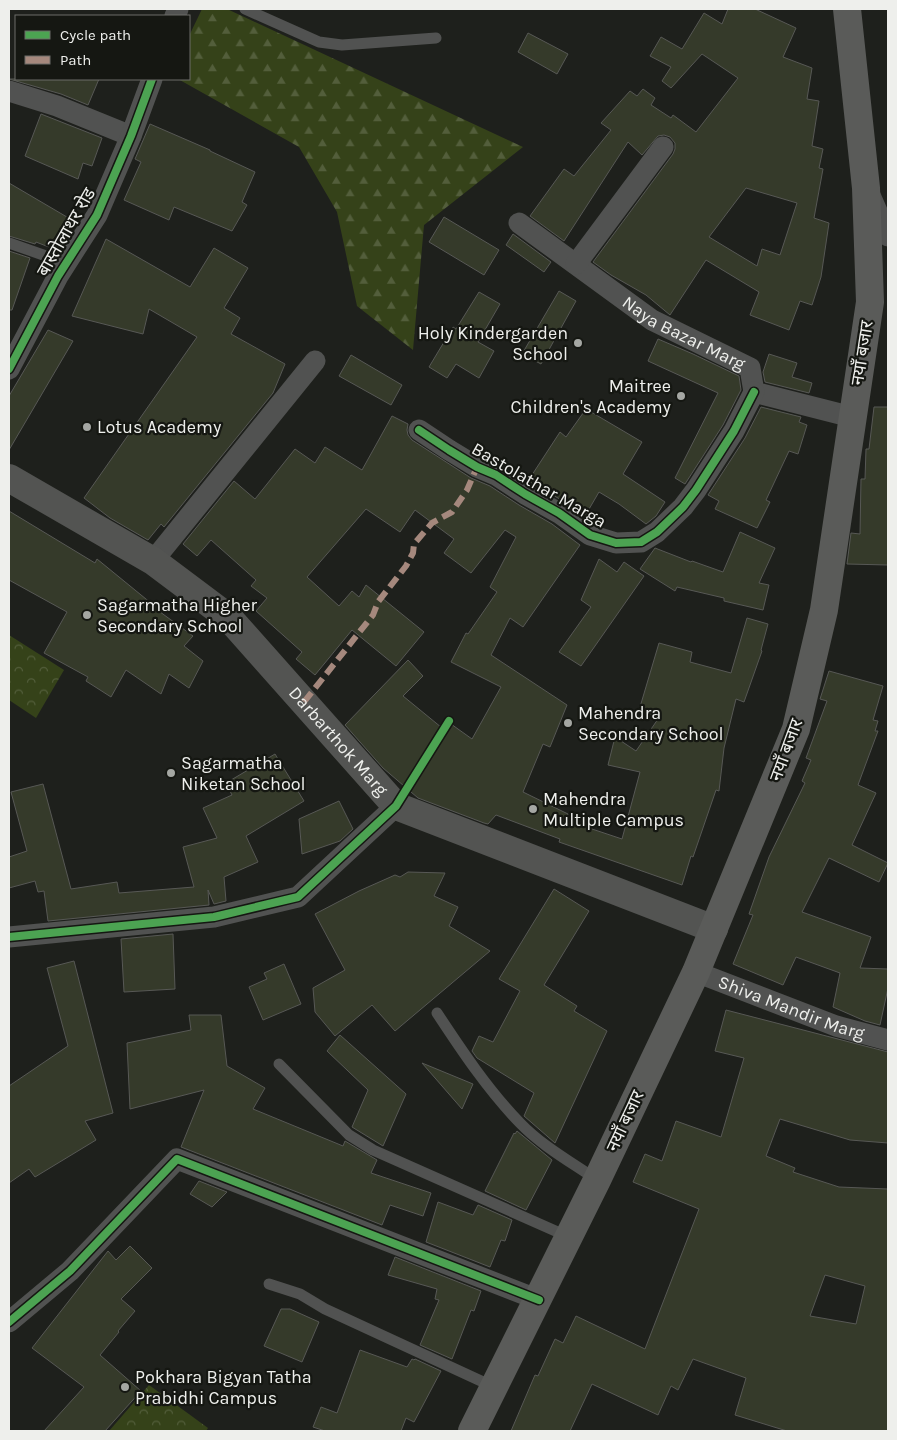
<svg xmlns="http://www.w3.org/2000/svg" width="897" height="1440" font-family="Karla,'Noto Sans Devanagari',sans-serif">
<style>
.forest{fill:url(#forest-firs)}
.park{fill:url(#park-crowns)}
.building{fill:#353a2a;stroke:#575855;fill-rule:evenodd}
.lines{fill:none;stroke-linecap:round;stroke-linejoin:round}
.lane{stroke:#515251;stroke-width:11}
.street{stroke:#515251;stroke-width:21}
.secondary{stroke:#535452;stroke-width:28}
.primary{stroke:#5a5b59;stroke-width:28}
.quiet{stroke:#a5887d;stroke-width:6;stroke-dasharray:12 6;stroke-linecap:butt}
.cycleway-casing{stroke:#151712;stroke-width:11}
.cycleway{stroke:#4ca352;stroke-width:8}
.poi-dot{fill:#a5a7a3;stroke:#151712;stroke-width:2}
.labels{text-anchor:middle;stroke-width:4.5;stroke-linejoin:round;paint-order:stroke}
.street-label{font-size:18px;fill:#eeefec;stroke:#151712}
.poi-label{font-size:18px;fill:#eeefec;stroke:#151712;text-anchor:start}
</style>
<defs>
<pattern id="forest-firs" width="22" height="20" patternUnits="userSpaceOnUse" patternTransform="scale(1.25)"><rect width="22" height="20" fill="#354219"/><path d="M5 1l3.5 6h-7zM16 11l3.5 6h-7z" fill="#535e3b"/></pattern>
<pattern id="park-crowns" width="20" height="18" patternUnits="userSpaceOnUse" patternTransform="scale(1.25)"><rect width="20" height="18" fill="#354219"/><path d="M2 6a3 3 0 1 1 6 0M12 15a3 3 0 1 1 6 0" fill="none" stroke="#535e3b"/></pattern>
</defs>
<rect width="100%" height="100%" fill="#1e201c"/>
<path class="forest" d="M202,9H227L523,147L424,225L413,350L357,306L337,212L299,147L178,79H189V36Z"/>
<g class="park">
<path d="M9,635L64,670L36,718L9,700Z"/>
<path d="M149,1385L208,1428L206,1431H109Z"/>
</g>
<g class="building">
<path d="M728,9H755L796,28L783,57L812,68L807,99L819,101L812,146L823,149L819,168L823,169L814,218L829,223L821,277L812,305L800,301L789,330L750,315L759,292L706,260L670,315L646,295L611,275L593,262L673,154L675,149V143L670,137L664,135L658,136L642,155L628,142L564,241L530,216L564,169L574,176L611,130L601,123L630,91L637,96L643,89L655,98L651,105L671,118L673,115L696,132L738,78L702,54L671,88L662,81L671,67L650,56L661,37L682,49L704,13L722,24ZM746,188L797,203L780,255L762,249L757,266L709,237Z"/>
<path d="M528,33L568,54L557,74L518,52Z"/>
<path d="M9,79H99L88,105L61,94Z"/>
<path d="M41,114L102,138L92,166L83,163L78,179L25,156Z"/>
<path d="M150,124L210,150V151L255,172L242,202L247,205L232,231L174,207L169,220L124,200L141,162L135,159Z"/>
<path d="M9,183L72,220L59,251L36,242L35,244L9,236Z"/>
<path d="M444,217L499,250L484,275L429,242Z"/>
<path d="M513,234L551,262L544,272L506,245Z"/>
<path d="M106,239L190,287L214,248L248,268L224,308L240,318L231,334L285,364L273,393L164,527L161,524L148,540L110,518L84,498L197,337L149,309L143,334L72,316Z"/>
<path d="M9,251L30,258L12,310H9Z"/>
<path d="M559,291L576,301L541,364L522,354Z"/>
<path d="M479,292L500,304L478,342L494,351L479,378L456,364L447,378L429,367L453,327L456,329Z"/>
<path d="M48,330L73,341L9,450V396Z"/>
<path d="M658,339L693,354L739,376L741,390L723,425L685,484L675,478L718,393L648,361Z"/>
<path d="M769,354L797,363L792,377L812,383L809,393L765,382L763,372Z"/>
<path d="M351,355L402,385L391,405L339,376Z"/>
<path d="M761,407L801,417L799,422L807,425L798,454L789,451L766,500L770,502L757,528L715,509L719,501L708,495L745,438Z"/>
<path d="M874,407H888V565L847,564L851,533L860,534L861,479H865L866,449H869Z"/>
<path d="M586,409L642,442L623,474L665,502L656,516L646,524L619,504L599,492L585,516L565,502L528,481L560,432L566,437Z"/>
<path d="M392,416L408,424L407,430L408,435L412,440L471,478L490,486L519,505L552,524L580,545L523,627L510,618L491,655L567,705L550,747L543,744L523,792L568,814L565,820L622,839L640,772L608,765L615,737L636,751L658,719L640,707L659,643L692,652L690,662L731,673L747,618L768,624L761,650L762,651L744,702L736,699L724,748L719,791L716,790L693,857L691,856L682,885L559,842L560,839L496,815L488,824L484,823L418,798L383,768L345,725L408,660L423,676L403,696L447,732L451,724L472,739L501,687L451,662L466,633L468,634L497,592L490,587L516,537L505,530L471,573L444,553L454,539L415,510L400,532L366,509L307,577L339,606L352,591L359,597L366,585L424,632L396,666L352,630L315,675L296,659L302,652L256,611L267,598L251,586L256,580L211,540L197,556L183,544L234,481L255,499L295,449L315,463L325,447L362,470Z"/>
<path d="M9,511L95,563L97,559L157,608L156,609L193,636L184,646L203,661L189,688L169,674L161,694L126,670L111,697L86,681L88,677L44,653L67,612L9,580Z"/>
<path d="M740,532L775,548L759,583L769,585L763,610L724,601V598L677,587L675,591L640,569L655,548L691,562L692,561L723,572Z"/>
<path d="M599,559L617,572L624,562L644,576L581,666L559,652L591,607L581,600Z"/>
<path d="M829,671L883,686L873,720L878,721L875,731H878L858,785L876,793L852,845L888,863L879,882L829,858L802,912L871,937L860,968L888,969V988L880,1025L865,1021L833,1007L840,973L796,957L783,985L733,964L753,915L749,914L769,857L805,783L802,781L811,760L806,758L827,701L820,699Z"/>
<path d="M275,754L304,801L246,836L258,862L224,877L226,901L214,904L208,890L209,905L48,921L44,891L38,892L35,881L9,888V857L27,851L11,792L43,784L71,889L117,882L119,893L194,887L183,847L217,838L203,808L232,795L226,783Z"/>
<path d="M339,801L353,829L340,841L302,854L299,819Z"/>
<path d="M408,872L445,873L434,896L458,907L449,926L490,951L395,1031L372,1005L335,1036L315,1012L313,988L345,970L315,914L359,891L395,875L400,877Z"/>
<path d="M554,889L589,911L544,985L577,1006L574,1011L607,1031L555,1143L524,1116L534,1093L477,1058L472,1051L479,1036L493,1042L520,991L499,979Z"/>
<path d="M173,934L175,989L124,992L121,939Z"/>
<path d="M74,961L113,1113L85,1121L96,1140L35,1177L29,1169L9,1183V1086L68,1046L47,968Z"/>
<path d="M284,964L301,1004L263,1020L249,987L267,979L264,973Z"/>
<path d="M726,1010L888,1052V1143L850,1140L780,1119L766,1156L795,1168L793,1172L839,1187L888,1189V1431H787L735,1415L746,1378L693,1359L678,1390L671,1386L658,1415L592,1384L570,1431H511L535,1375L538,1376L555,1339L563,1343L576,1316L645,1349L699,1209L633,1182L645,1154L662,1161L676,1121L721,1137L744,1058L715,1051ZM825,1275L865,1286L856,1324L810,1316Z"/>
<path d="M189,1015H221L227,1066L265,1088L253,1109L343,1146L345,1141L377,1160L371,1173L431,1193L423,1216L390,1205L382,1225L181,1147L204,1090L130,1109L127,1043L191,1030Z"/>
<path d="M340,1035L406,1094L383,1146L352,1127L368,1090L327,1051Z"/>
<path d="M422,1063L473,1084L462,1109Z"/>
<path d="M517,1131L552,1160L526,1210L485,1191L514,1133L515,1134Z"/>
<path d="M199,1181L227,1192L212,1207L190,1194Z"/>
<path d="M438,1202L473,1215L478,1205L512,1220L505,1241L501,1240L490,1267L426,1242Z"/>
<path d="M130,1246L152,1268L121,1299L135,1311L118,1331L119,1332L100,1355L141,1391L105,1431H44L84,1387L32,1348L108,1251L116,1260Z"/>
<path d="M395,1257L481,1291L474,1311L471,1310L452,1359L420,1345L439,1300L435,1299L437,1289L388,1275Z"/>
<path d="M281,1309H290L319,1322L302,1362L264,1346Z"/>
<path d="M360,1350L407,1367L412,1359L414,1360L415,1359L441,1371L414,1422L406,1418L401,1431H325L313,1427L321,1407L337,1413Z"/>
</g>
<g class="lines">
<g class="lane">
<path d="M245,9L319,42L342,45L436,38"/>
<path d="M9,243L66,263"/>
<path d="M437,1013C462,1051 488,1090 520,1123C542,1146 571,1162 597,1180"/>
<path d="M279,1064L349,1135L373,1150L569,1237"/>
<path d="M269,1284L300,1294L325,1309L494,1387"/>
</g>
<g class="street">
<path d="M175,16L178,9"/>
<path d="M9,91L57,106L131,136"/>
<path d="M869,193L888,236"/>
<path id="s1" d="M519,223L652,320L750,368L754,392L852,417"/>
<path d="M576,264L663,147"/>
<path d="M9,369L58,276L97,215L131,136L152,79"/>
<path d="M419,430L449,450L477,467L496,475L525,494L559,513L590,535L616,543L641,542L657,532L683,507L696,490L734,431L754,392"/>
<path d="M153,561L315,361"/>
<path d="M9,937L214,917L298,897L396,806"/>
<path id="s2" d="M696,972L836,1026L888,1040"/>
<path d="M9,1322L70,1271L177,1159L539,1300"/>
</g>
<path class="secondary" id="s3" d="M9,478L153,561L229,618L396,806L714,929"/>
<path class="primary" d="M472,1431L597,1180L696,972L796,729L824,610L870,302L866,188L847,9"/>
<path class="quiet" d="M304,702L373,615L378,602L406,566L413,553L414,544L432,523L452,512L467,490L477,467"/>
<defs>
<g id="cycleway">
<path d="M9,369L58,276L97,215L131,136L152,79"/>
<path d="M419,430L449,450L477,467L496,475L525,494L559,513L590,535L616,543L641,542L657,532L683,507L696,490L734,431L754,392"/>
<path d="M9,937L214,917L298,897L396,806L449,721"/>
<path d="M9,1322L70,1271L177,1159L539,1300"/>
</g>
</defs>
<use href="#cycleway" class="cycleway-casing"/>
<use href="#cycleway" class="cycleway"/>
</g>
<g class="poi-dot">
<circle cx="578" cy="343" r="5"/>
<circle cx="681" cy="396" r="5"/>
<circle cx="87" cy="427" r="5"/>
<circle cx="87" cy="615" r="5"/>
<circle cx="568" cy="723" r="5"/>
<circle cx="171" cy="773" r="5"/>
<circle cx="533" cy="809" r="5"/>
<circle cx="125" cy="1387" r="5"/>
</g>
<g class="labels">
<g class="street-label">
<text transform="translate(66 232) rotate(-60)" y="6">बास्तोलाथर रोड</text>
<text dy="6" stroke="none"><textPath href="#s1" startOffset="199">Naya Bazar Marg</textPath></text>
<text transform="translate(862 353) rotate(-81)" y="6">नयाँ बजार</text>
<text transform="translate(539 485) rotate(30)" y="6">Bastolathar Marga</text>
<text dy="6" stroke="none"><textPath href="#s3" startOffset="426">Darbarthok Marg</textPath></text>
<text transform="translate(786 750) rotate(-70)" y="6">नयाँ बजार</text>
<text dy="6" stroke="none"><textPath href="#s2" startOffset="102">Shiva Mandir Marg</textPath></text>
<text transform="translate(625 1121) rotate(-65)" y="6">नयाँ बजार</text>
</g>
<g class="poi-label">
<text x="568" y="339" text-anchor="end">Holy Kindergarden<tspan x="568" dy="21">School</tspan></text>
<text x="671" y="392" text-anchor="end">Maitree<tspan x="671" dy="21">Children's Academy</tspan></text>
<text x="97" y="433">Lotus Academy</text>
<text x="97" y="611">Sagarmatha Higher<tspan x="97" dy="21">Secondary School</tspan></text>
<text x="578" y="719">Mahendra<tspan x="578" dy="21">Secondary School</tspan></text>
<text x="181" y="769">Sagarmatha<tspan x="181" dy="21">Niketan School</tspan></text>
<text x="543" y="805">Mahendra<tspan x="543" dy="21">Multiple Campus</tspan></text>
<text x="135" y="1383">Pokhara Bigyan Tatha<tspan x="135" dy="21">Prabidhi Campus</tspan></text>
</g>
</g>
<rect width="897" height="1440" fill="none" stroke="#eeefec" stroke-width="20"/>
<rect x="15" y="15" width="175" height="65" fill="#151712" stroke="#6c6d69"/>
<rect x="25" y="31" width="25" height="8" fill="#4ca352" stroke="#6c6d69"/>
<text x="60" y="40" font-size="15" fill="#eeefec">Cycle path</text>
<rect x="25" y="56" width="25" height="8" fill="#a5887d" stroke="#6c6d69"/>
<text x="60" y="65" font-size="15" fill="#eeefec">Path</text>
</svg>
